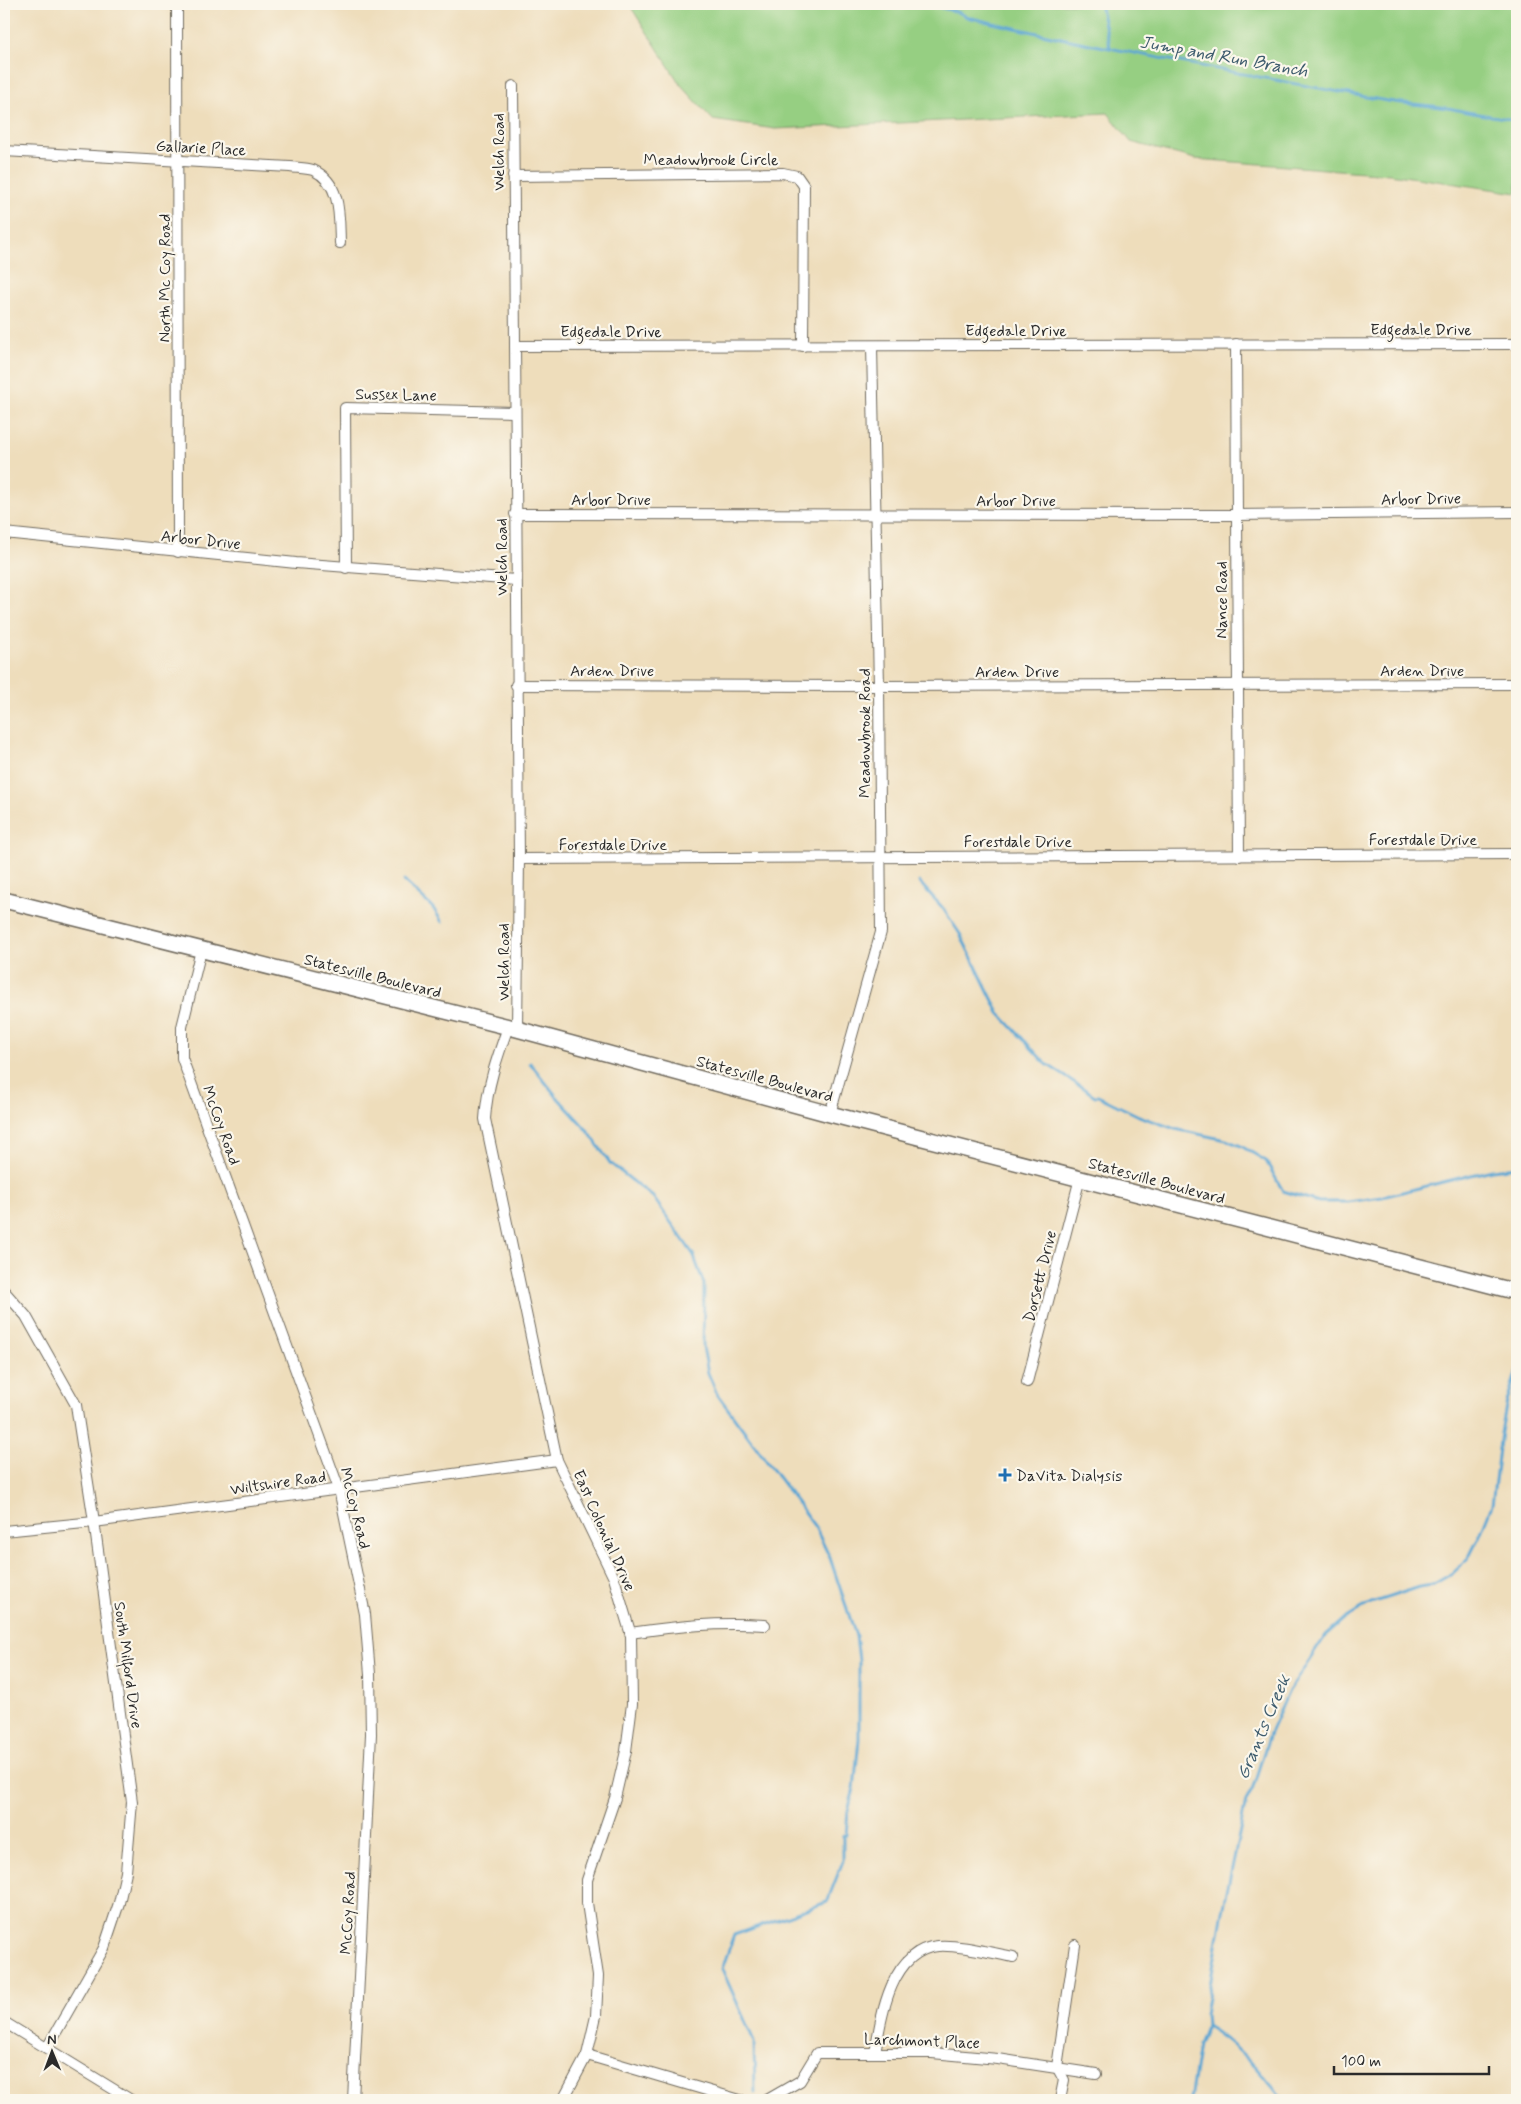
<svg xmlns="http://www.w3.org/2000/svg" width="1521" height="2104" font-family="Mynerve,sans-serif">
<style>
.green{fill:#96cf82;stroke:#607d56}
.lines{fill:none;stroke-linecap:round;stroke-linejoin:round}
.stream{stroke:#5ba6d3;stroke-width:3}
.minor-casing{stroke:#6f695d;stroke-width:12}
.secondary-casing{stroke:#6f695d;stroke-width:18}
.minor{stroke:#fff;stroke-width:10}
.secondary{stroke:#fff;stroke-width:15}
.poi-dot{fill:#1f6fb2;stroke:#fbf7ec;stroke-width:2}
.labels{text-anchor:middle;stroke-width:4.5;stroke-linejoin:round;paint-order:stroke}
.street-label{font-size:16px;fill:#2b2b2b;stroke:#fbf7ec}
.poi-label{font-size:16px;fill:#2b2b2b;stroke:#fbf7ec;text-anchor:start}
.water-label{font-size:18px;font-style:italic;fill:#3e5c6e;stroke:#fbf7ec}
</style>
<rect width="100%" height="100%" fill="#fbf7ec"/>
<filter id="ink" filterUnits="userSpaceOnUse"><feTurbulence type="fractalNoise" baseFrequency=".02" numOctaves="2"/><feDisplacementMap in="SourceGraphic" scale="10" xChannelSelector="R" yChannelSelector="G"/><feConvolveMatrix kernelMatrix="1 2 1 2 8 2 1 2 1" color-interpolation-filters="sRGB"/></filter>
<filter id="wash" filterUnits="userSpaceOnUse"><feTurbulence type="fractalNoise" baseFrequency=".0096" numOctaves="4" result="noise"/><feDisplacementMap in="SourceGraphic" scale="20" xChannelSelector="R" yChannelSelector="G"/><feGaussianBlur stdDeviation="1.12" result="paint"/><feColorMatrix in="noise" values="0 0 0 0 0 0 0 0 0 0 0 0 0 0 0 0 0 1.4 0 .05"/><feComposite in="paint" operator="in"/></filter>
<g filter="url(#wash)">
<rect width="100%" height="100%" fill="#edb"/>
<path class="green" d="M629,4H1517V193L1390,174L1195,159L1131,142L1108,113L775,129L713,120L680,84Z"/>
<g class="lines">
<g class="stream">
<path d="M929,4L960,13L967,17C1106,50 1246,74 1387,101C1406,104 1427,105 1447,108C1455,109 1464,112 1473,113C1488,116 1503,117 1517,121"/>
<path d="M1100,4L1110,47"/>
<path d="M404,881L433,908L442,922"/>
<path d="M919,882L942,907L960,934L999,1013L1045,1063L1095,1096H1098L1139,1116L1175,1129L1226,1140L1241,1146L1266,1161L1283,1191L1319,1202H1348L1382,1197L1492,1170L1517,1167"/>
<path d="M530,1063L557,1097L588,1131L610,1163L653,1197L693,1254L704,1284L703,1347L708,1373L717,1394L815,1527L830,1558L856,1636L859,1660V1739L854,1789L848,1811L846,1835L843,1836V1861L827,1902L734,1935L722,1969L754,2041L755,2093"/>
<path d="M1206,2026C1237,2044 1261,2072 1283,2100"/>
<path d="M1190,2100L1199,2044L1206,2026L1205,2014L1222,1916L1246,1801L1252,1790L1270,1733L1289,1691L1326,1635L1345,1618L1371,1603L1420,1587L1432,1585L1453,1573L1468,1559L1480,1535L1492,1505L1501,1432L1507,1401L1517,1371"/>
</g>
</g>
</g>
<g filter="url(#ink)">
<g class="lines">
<defs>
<g id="minor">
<path d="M177,4L178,552"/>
<path d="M513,86L519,859L517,1029"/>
<path d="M4,151L290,167C297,168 306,168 313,170C342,183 339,217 340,243"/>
<path d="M513,176L783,173L797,176L804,186L803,346"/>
<path d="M1236,344L1239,856"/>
<path d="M515,346L1517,344"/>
<path d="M515,514L1236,515L1517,512"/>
<path d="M4,533L296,563L516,580"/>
<path d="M346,568L345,408L515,412"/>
<path d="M516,685L879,686L1517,684"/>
<path d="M519,859L1517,854"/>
<path d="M201,950L182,1027V1058L339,1489L365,1614L370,1674L371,1734L353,2100"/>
<path d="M508,1027C497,1058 487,1086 485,1119L557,1460L614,1578L631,1635L632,1704L626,1751L615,1798L587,1880V1903L598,1976L596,2016L587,2055L563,2100"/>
<path d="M830,1114L881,932L879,686L872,346"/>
<path d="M4,1291L26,1316L76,1405L95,1528L132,1802L126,1872L119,1903L104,1948L47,2048"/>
<path d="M1027,1382L1080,1178"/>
<path d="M4,1531L94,1522L557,1460"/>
<path d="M630,1633C678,1626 717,1622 765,1625"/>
<path d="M4,2022L131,2100"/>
<path d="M875,2053C881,2016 891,1950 938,1946C957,1944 992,1953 1013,1957"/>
<path d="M587,2055L740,2100"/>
<path d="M767,2100L800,2081L817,2053H932L998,2059L1096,2074"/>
<path d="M1060,2100L1064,2080L1057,2067L1075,1945"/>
</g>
<path id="secondary" d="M4,900L517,1029L830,1114L1517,1292"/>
</defs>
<use href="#minor" class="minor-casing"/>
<use href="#secondary" class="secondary-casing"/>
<use href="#minor" class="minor"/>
<use href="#secondary" class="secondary"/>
</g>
</g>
<path class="poi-dot" d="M1002.5 1467.5h5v5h5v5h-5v5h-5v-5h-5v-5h5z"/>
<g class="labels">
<g class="street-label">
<text transform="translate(201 147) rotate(3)" y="6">Gallarie Place</text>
<text transform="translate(498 152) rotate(-90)" y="6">Welch Road</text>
<text x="711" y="165">Meadowbrook Circle</text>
<text transform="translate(164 278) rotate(-90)" y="6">North Mc Coy Road</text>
<text x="1421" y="335">Edgedale Drive</text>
<text x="1016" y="336">Edgedale Drive</text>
<text x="611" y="337">Edgedale Drive</text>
<text transform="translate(396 394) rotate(1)" y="6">Sussex Lane</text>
<text transform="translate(1421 498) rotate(-1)" y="6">Arbor Drive</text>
<text x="611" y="505">Arbor Drive</text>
<text x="1016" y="506">Arbor Drive</text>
<text transform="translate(201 539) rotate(6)" y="6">Arbor Drive</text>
<text transform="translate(501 557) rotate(-90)" y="6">Welch Road</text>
<text transform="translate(1221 600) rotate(-90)" y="6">Nance Road</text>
<text x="612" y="676">Arden Drive</text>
<text x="1422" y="676">Arden Drive</text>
<text x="1017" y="677">Arden Drive</text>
<text transform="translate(864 733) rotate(-90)" y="6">Meadowbrook Road</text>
<text x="1423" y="845">Forestdale Drive</text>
<text x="1018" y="847">Forestdale Drive</text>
<text x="613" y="850">Forestdale Drive</text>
<text transform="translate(503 962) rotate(-90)" y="6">Welch Road</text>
<text transform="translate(373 975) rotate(14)" y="6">Statesville Boulevard</text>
<text transform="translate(765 1078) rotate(15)" y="6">Statesville Boulevard</text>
<text transform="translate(222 1125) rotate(70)" y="6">McCoy Road</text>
<text transform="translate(1157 1180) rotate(15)" y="6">Statesville Boulevard</text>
<text transform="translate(1039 1276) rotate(-76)" y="6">Dorsett Drive</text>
<text transform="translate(278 1482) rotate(-8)" y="6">Wiltshire Road</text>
<text transform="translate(356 1508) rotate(76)" y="6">McCoy Road</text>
<text transform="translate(605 1530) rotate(66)" y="6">East Colonial Drive</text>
<text transform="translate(129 1665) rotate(82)" y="6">South Milford Drive</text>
<text transform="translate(347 1913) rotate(-87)" y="6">McCoy Road</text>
<text transform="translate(922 2040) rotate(2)" y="6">Larchmont Place</text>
</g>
<g class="poi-label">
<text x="1016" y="1481">DaVita Dialysis</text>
</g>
<g class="water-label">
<text transform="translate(1224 56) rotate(10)" y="6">Jump and Run Branch</text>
<text transform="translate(1263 1727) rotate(-67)" y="6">Grants Creek</text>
</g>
</g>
<rect width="1521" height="2104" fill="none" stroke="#fbf7ec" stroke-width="20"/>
<g transform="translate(52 2052) rotate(359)" stroke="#fbf7ec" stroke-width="4" paint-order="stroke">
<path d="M0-4L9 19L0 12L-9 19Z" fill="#2b2b2b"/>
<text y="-8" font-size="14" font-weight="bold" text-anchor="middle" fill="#2b2b2b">N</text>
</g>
<path d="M1334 2066v8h155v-8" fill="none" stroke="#2b2b2b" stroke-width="2.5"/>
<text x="1341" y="2066" font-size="15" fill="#2b2b2b" stroke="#fbf7ec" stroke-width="4" paint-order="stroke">100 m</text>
</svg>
